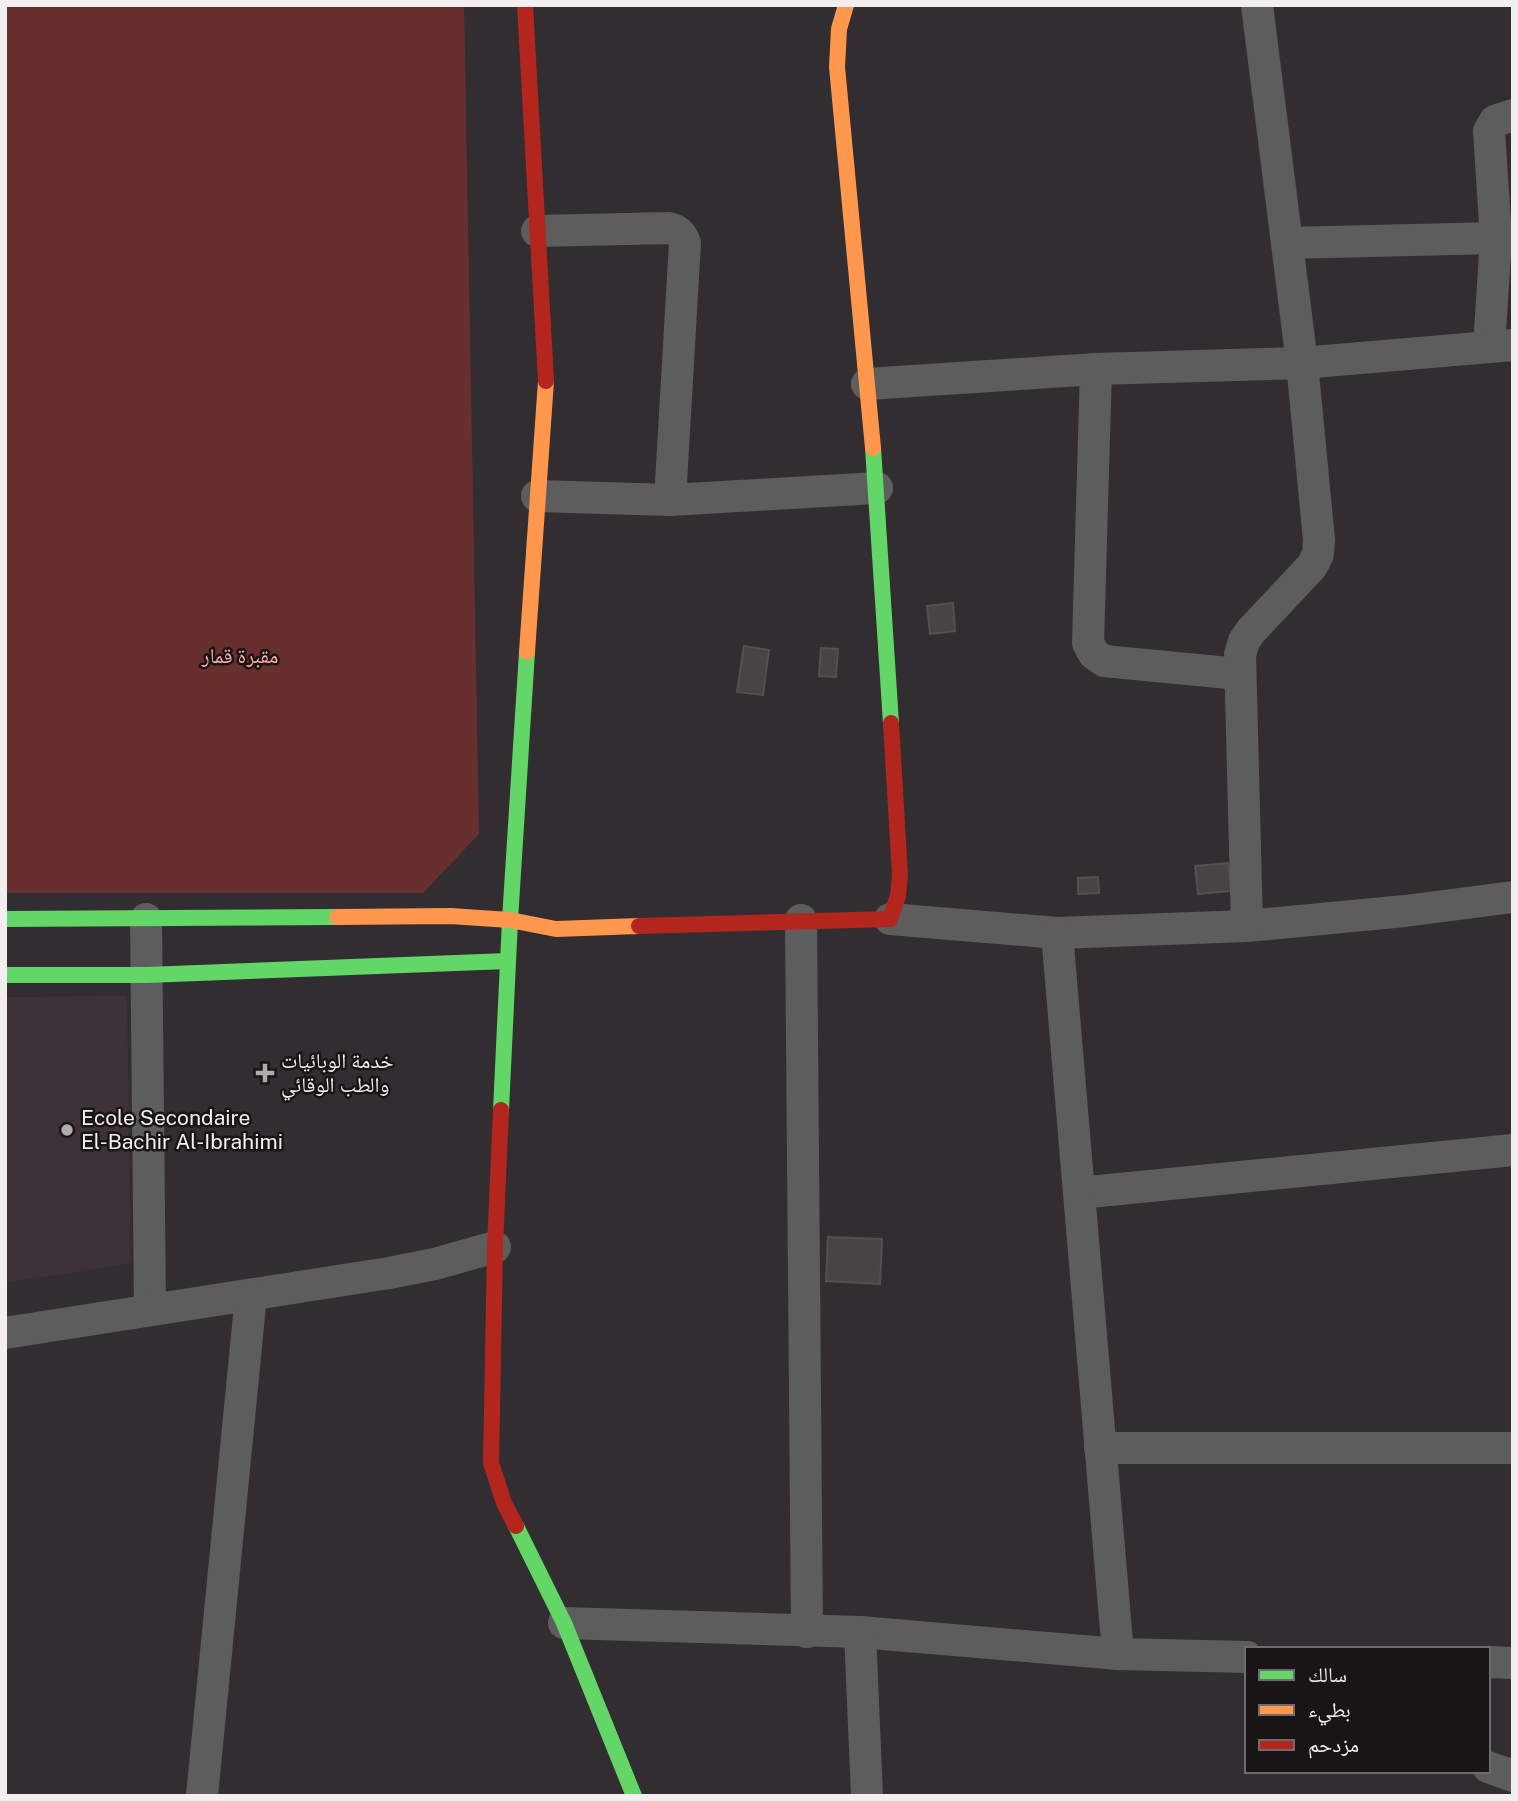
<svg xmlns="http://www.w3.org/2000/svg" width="1518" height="1801" font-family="'Public Sans','Noto Naskh Arabic',sans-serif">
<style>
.built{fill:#3e3239}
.green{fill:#67302e}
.building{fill:#474445;stroke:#545052;stroke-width:2}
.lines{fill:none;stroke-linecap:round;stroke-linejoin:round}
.street{stroke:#5e5d5e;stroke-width:32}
.fast{stroke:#63d668;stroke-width:16}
.slow{stroke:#ff974d;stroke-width:16}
.jam{stroke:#b3261e;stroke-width:16}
.poi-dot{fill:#afabad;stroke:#191517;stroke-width:2.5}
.labels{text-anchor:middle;stroke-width:5;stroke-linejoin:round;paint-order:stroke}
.park-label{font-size:21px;fill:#ffada7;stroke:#191517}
.poi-label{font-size:21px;fill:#f3eff1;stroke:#191517;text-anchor:start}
</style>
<rect width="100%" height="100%" fill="#322d30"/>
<path class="built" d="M127,996L131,1263L5,1283V997Z"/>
<path class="green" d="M5,5H464L479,834L423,893H5Z"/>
<g class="building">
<path d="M953,603L955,631L930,634L927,606Z"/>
<path d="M744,646L769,650L763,695L737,692Z"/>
<path d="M821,648L838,649L836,677L819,676Z"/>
<path d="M1228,863L1231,891L1198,894L1195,866Z"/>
<path d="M1098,877L1099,893L1078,894V878Z"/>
<path d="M828,1237L882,1239L880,1284L826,1281Z"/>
</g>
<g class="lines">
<g class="street">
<path d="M537,231L669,228C678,230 682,234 685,243L670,500"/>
<path d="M1287,243L1496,238"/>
<path d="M1489,347L1496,238L1489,131L1495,121L1513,115"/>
<path d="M1096,369L1088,643L1094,654L1104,661L1239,674"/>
<path d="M867,384L1096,369L1302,363L1513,345"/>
<path d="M537,496L670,500L877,488"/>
<path d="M146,919L150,1309"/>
<path d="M890,919L1057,933L1247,926L1405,911L1513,897"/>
<path d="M801,920L807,1632"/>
<path d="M1247,926L1240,655L1244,641L1251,631L1312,566L1318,554L1319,540L1302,363L1257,5"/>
<path d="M1079,1193L1513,1150"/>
<path d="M5,1333L389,1273L435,1264L495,1247"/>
<path d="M1100,1448H1513"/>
<path d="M564,1623L860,1632L1118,1654L1057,933"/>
<path d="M860,1632L867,1796"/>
<path d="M1118,1654L1247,1657"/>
<path d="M1488,1662L1513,1663"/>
<path d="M1488,1767L1513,1776"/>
<path d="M202,1796L251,1295"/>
</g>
<g class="fast">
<path d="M873,448L891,723"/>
<path d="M5,919L337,917"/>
<path d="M5,975H146L508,961"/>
<path d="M501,1110L510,920L527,652"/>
<path d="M516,1526L564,1623L634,1796"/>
</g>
<g class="slow">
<path d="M846,5L839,29L837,67L873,448"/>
<path d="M527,652L546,381"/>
<path d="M337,917L450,916L510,920L556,929L639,926"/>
</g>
<g class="jam">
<path d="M525,5L546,381"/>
<path d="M639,926L890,919L898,896L900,875L891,723"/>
<path d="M501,1110L495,1247L491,1463L504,1503L516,1526"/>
</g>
</g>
<g class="poi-dot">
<path d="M261.5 1062.5h7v7h7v7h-7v7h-7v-7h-7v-7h7z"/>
<circle cx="67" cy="1130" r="7"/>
</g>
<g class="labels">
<g class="park-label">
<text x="240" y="663">مقبرة قمار</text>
</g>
<g class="poi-label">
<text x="281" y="1068">خدمة الوبائيات<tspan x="281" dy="24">والطب الوقائي</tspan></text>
<text x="81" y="1125">Ecole Secondaire<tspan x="81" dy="24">El-Bachir Al-Ibrahimi</tspan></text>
</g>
</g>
<rect width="1518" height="1801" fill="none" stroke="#f3eff1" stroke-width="14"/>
<rect x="1245" y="1647" width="245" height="126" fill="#191517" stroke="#706c6e" stroke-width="2"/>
<rect x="1259" y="1670" width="35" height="10" fill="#63d668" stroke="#706c6e" stroke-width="2"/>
<text x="1308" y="1682" font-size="21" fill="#f3eff1">سالك</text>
<rect x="1259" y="1705" width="35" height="10" fill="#ff974d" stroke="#706c6e" stroke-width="2"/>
<text x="1308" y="1717" font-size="21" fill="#f3eff1">بطيء</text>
<rect x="1259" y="1740" width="35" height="10" fill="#b3261e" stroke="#706c6e" stroke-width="2"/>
<text x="1308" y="1752" font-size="21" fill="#f3eff1">مزدحم</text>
</svg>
